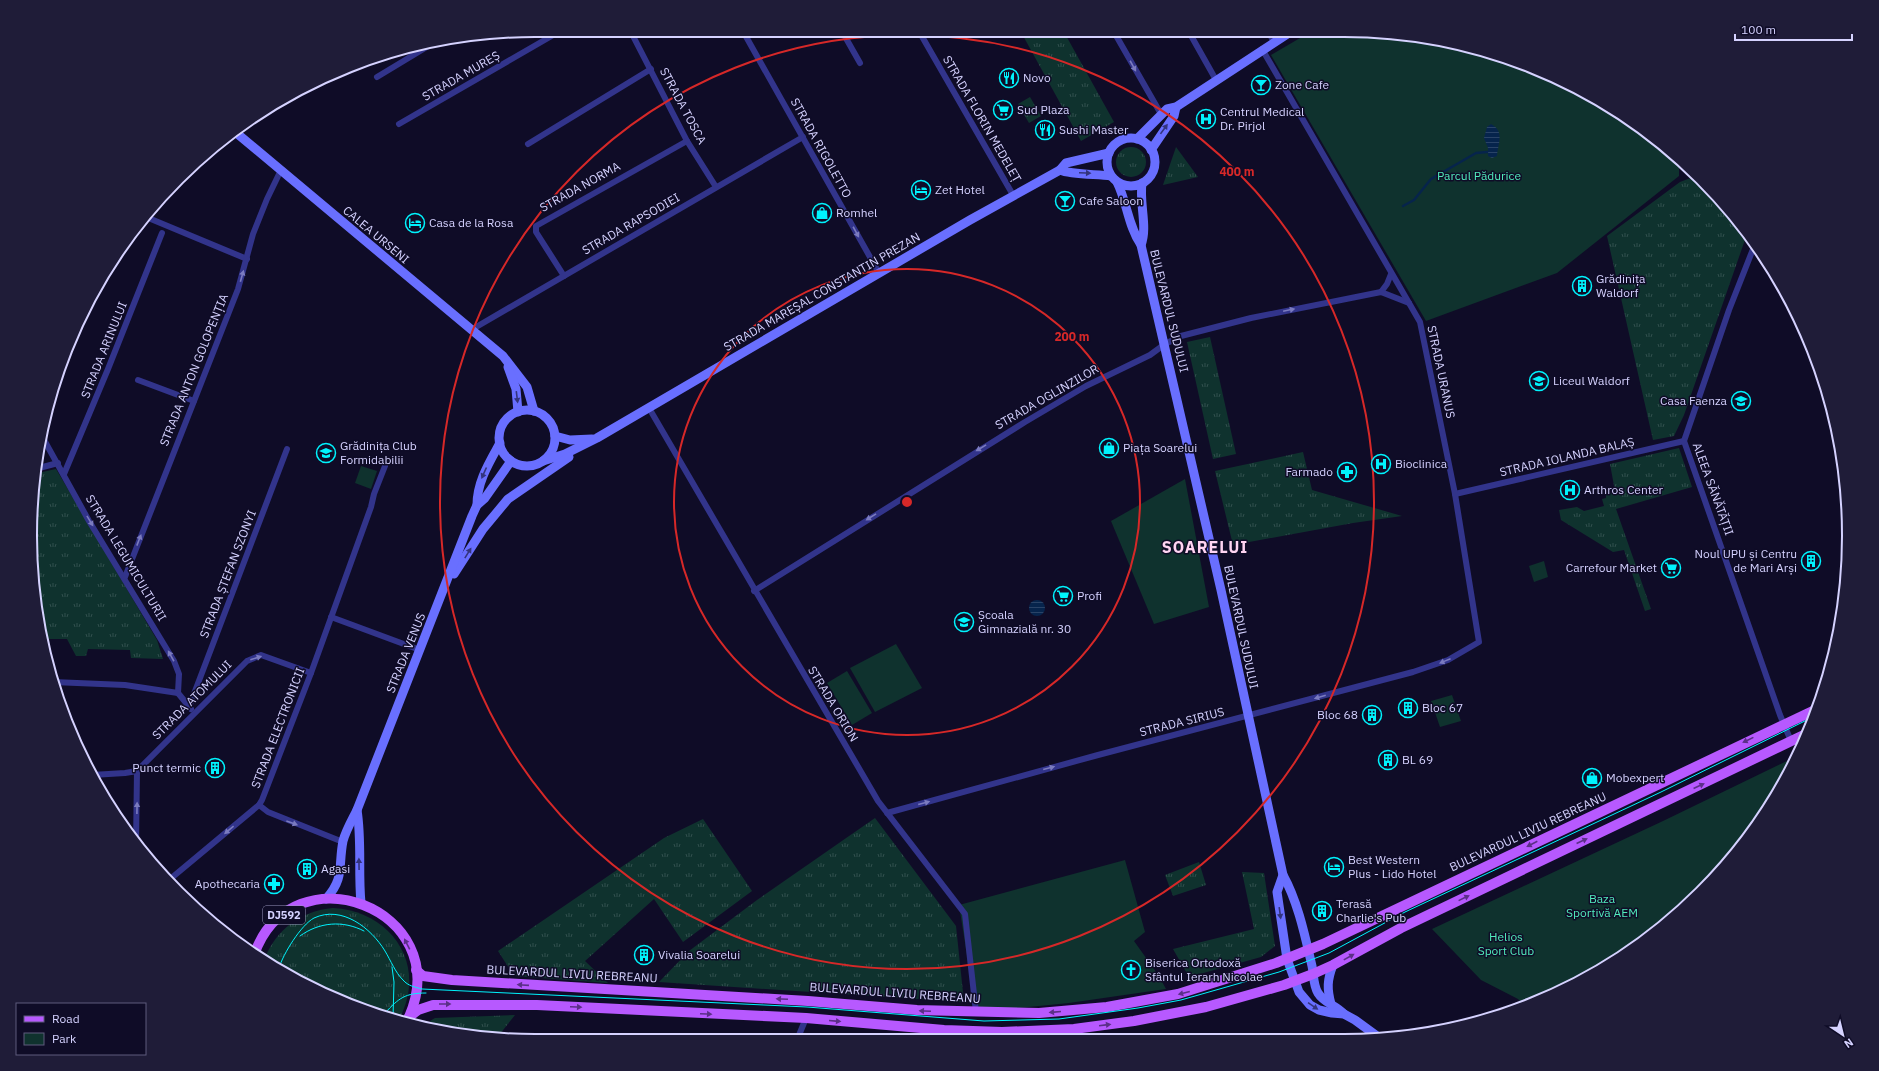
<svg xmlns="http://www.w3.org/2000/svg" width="1879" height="1071" font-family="'IBM Plex Sans',sans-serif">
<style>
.grass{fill:url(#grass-tufts)}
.park{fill:#0f322e}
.water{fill:url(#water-rules)}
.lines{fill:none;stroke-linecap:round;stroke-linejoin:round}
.stream{stroke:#06244c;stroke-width:2.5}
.street{stroke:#32348b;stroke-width:6}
.secondary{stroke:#696fff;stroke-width:9}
.primary{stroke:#b759ff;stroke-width:10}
.tram{stroke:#00f3fd;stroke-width:1}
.oneway{fill:#7b7bbf}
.oneway2{fill:#33347d}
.oneway3{fill:#5b2f88}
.ring{fill:none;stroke:#d62828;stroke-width:2}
.labels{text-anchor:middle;stroke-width:3;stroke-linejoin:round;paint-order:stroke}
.shield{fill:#0f0c27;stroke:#9a97be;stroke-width:1}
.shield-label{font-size:11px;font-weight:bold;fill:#d5d2ff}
.street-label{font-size:12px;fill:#d5d2ff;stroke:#0f0c27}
.poi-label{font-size:12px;fill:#d5d2ff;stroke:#0f0c27;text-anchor:start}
.park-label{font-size:12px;fill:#51ecbc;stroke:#0f0c27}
.district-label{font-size:16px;font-weight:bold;letter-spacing:1px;fill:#ffd4f2;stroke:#0f0c27}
.rim{fill:none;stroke:#d5d2ff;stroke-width:2}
.centre{fill:#d62828;stroke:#0f0c27;stroke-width:2}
.ring-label{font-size:12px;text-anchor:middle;font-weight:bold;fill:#d62828;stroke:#0f0c27;stroke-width:3;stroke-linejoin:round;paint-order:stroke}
</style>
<defs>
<pattern id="grass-tufts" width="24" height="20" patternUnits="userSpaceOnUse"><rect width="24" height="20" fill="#0f322e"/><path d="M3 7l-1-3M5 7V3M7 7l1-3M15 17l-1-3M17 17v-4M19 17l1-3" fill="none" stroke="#314f4d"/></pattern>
<pattern id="water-rules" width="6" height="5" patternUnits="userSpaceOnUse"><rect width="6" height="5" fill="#06244c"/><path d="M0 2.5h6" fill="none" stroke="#294367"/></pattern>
</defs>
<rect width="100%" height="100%" fill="#0f0c27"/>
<g class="grass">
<path d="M1021,32H1064L1114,122L1081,141Z"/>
<path d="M1030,97L1041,116L1029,123L1018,104Z"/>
<circle cx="1131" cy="162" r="15"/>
<path d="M1176,147L1198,177L1163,185Z"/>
<path d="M1695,173L1701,178L1747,234L1684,415L1674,436L1653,440L1607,236L1680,182L1696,176Z"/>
<path d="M1210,337L1236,454L1213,459L1187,342Z"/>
<path d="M1679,448L1692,487L1616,509L1651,609L1645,611L1624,550L1613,552L1561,520L1559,510L1577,507L1584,511L1604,506L1602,499L1606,498V493L1615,491L1610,464Z"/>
<path d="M1303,452L1312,490L1402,516L1353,523L1233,545L1215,471Z"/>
<path d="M56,469L157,640L163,659L131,658L130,650L88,649L86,656H76L67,639H41L30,536L38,473Z"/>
<path d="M875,818L956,926L964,1002L659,982L689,951L757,900Z"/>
<path d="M703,819L752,891L683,942L654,899L585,961L608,983L514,976L498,951L664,838Z"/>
<path d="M1199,862L1206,885L1173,896L1165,875Z"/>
<path d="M1242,872L1264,873L1275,946L1261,957L1189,977L1173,949L1254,929Z"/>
<path d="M333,908C392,911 428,966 399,1019L373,1014L264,960C276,929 301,911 333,908Z"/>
<path d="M515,1015L496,1039L432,1026L430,1021L435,1018Z"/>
</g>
<g class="park">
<path d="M1312,31H1377L1506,57L1624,115L1679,160V176L1557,273L1426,321L1271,55Z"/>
<path d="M361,466L377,471L371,489L355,483Z"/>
<path d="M1185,479L1209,607L1154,624L1111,521Z"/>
<path d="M1544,561L1548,577L1534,582L1529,566Z"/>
<path d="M896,644L922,688L875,712L850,668Z"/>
<path d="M847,671L872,713L852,725L827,683Z"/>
<path d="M1452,695L1461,721L1440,727L1431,701Z"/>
<path d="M1795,757L1764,816L1706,887L1686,904L1596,973L1525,1006L1518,999L1481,980L1432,929L1663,821Z"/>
<path d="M1125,860L1145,932L1134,941L1159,976L1166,989L1069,1003L976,1012L959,905Z"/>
<path d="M817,1033L912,1040H815Z"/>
</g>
<g class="water">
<path d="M1491,124C1505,131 1498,144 1497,156L1492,158L1488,156V148L1484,138L1487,127Z"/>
<circle cx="1037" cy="608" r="8"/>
</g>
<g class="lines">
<path class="stream" d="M1403,206L1414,200L1431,179L1476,153L1487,152"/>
<g class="street">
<path d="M1268,31L1274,42"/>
<path d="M1114,32L1161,114"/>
<path d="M1189,32L1216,80"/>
<path d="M744,33L879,273"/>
<path d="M843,33L860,63"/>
<path d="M920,33L1013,195"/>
<path d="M632,34L687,141L716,187"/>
<path d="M377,77L435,42"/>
<path d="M399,124L555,34"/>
<path d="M528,144L651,69"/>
<path d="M146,217L247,259"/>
<path d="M1755,244L1729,310L1684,441L1780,715L1791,741"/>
<path d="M564,276L536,232V226L687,141"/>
<path d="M1381,292L1387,284L1391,274"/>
<path d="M471,330L803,137"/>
<path d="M138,380L194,401"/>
<path d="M649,408L878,801L965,914L976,1012"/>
<path d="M43,438L89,521L174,661L179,674L178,693"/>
<path d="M39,468L58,463"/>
<path d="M64,474L108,369L162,233"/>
<path d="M1455,494L1684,441"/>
<path d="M125,577L238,289L253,234L267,199L281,170"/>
<path d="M754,591L1025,422L1086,386L1150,355L1165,344L1181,336L1251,318L1381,292L1409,303"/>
<path d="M331,617L420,650"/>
<path d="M53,682L125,685L178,693L191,709"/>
<path d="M189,707L287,449"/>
<path d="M92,775L125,773L137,771L247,661L261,655L311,673"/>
<path d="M259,805L268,812L343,842"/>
<path d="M887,813L1098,755L1413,672L1448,660L1479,642L1455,494L1420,322L1262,49"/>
<path d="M136,845L137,771"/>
<path d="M169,880L259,805L262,800L311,673L371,507L374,494L385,466"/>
<path d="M797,1040L806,1018"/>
</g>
<g class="secondary">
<path d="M234,131L503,356L527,387L534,411"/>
<circle cx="1131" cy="162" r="24"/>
<path d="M1137,139L1167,109L1176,107L1292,31"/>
<path d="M1151,150L1174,116L1176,107"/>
<path d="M1060,170C1072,175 1097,174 1111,176"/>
<path d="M1117,182C1127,202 1128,226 1141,245L1221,590L1283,875C1298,902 1305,936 1312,966C1314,975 1313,985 1318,993C1324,1003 1336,1005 1344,1014"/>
<path d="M1141,245C1148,227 1139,203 1142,183"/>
<path d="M508,367L516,389L518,412"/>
<circle cx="527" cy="438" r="28"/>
<path d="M555,436L570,440L592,439"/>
<path d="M543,461L565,454L597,438L970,220L1060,170L1066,163L1109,153"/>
<path d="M477,505C477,482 489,463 500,443"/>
<path d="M454,574L483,529L508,499L569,457"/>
<path d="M357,810C362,841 358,872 361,903"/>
<path d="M1283,875L1277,892L1287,959L1299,992L1310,1005L1319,1010L1332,1013L1344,1014L1355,1020L1381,1039"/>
<path d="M326,899C345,878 338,866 343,841C346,830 352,820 357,810L472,516L477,505L485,498L511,461"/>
<path d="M1331,1004C1327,989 1327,980 1333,965"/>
</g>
<g class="primary">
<path d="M254,955C292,847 456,909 409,1017"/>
<path d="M416,970L423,976L452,980L808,1001L917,1010L1039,1013L1107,1007L1178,994L1276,963L1323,944L1817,709"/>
<path d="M409,1017L418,1010L433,1005H537L806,1018L944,1030L1002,1032L1074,1029L1134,1021L1206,1007L1284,985L1313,974L1333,965L1401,928L1808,733"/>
</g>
<g class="tram">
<path d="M300,936C319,922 343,920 364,931"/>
<path d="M392,967L394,982L393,1018"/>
<path d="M279,968C283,954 301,925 314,918C342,905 371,928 385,951C391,961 395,972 403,980C408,986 415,987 422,989L807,1007L984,1021L1059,1019L1138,1008L1181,1000L1279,972L1329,953L1405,912L1661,792L1815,716"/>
<path d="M385,1013C399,998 405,993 426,993"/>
</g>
</g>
<defs><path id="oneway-solid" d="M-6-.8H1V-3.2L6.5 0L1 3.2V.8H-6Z"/></defs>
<g class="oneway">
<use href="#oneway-solid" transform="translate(1133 66) rotate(61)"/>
<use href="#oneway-solid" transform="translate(856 232) rotate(61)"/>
<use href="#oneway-solid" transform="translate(242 276) rotate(-74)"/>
<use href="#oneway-solid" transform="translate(1289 310) rotate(-12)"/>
<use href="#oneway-solid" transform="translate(981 448) rotate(149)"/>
<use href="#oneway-solid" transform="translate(871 517) rotate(148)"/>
<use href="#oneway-solid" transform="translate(90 521) rotate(59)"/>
<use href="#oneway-solid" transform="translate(139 540) rotate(-69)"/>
<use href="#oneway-solid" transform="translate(171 656) rotate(-119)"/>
<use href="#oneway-solid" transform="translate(256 658) rotate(-18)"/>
<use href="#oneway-solid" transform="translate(1445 661) rotate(158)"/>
<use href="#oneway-solid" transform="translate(1320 697) rotate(164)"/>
<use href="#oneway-solid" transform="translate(1049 768) rotate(-15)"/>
<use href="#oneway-solid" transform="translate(924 803) rotate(-15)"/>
<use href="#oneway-solid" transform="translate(137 808) rotate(-89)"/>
<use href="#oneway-solid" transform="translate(292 823) rotate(20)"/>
<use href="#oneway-solid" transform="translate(229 830) rotate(140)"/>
</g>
<g class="oneway2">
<use href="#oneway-solid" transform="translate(1164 129) rotate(-54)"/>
<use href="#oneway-solid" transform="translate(1085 173) rotate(2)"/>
<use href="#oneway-solid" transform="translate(517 397) rotate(83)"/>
<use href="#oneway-solid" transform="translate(484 473) rotate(114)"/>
<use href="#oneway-solid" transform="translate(468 553) rotate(-58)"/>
<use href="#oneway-solid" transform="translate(359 864) rotate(-91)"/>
<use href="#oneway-solid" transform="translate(1280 913) rotate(82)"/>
<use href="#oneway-solid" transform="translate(1313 1006) rotate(34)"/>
</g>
<g class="oneway3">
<use href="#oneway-solid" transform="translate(1748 740) rotate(154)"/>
<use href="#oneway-solid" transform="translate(1699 786) rotate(-25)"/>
<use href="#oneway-solid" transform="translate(1582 841) rotate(-25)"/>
<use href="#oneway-solid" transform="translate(1532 844) rotate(153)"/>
<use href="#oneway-solid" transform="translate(1464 898) rotate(-26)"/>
<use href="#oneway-solid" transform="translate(407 944) rotate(-117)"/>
<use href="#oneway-solid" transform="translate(1349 957) rotate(-29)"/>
<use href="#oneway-solid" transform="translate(523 985) rotate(-176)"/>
<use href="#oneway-solid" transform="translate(1184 993) rotate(166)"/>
<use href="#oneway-solid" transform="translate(782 999) rotate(-177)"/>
<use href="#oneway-solid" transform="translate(445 1004)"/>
<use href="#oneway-solid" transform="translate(576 1007) rotate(3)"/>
<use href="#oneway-solid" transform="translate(925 1011) rotate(-178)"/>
<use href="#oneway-solid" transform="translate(1055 1012) rotate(175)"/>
<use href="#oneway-solid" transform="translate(706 1014) rotate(3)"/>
<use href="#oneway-solid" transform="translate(835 1021) rotate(5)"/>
<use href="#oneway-solid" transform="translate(1105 1025) rotate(-7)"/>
</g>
<g class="ring">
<circle cx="907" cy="502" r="233"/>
<circle cx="907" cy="502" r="467"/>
</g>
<defs>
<symbol id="restaurant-ring" viewBox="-11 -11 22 22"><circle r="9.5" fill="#0f0c27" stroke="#00f3fd" stroke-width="1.5"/><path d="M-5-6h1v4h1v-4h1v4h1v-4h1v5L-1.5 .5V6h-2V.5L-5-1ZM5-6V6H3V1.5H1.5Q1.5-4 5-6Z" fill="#00f3fd"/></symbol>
<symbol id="bar-ring" viewBox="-11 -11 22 22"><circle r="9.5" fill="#0f0c27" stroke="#00f3fd" stroke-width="1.5"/><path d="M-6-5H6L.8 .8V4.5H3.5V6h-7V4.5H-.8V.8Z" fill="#00f3fd"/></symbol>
<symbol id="supermarket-ring" viewBox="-11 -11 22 22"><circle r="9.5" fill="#0f0c27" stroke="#00f3fd" stroke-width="1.5"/><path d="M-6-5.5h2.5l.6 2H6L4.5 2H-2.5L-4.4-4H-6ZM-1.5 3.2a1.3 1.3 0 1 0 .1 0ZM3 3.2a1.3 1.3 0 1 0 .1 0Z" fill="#00f3fd"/></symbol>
<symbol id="hospital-ring" viewBox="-11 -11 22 22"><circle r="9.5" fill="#0f0c27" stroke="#00f3fd" stroke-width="1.5"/><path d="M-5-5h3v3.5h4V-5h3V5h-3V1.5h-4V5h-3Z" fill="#00f3fd"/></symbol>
<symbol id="hotel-ring" viewBox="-11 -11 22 22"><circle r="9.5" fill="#0f0c27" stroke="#00f3fd" stroke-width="1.5"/><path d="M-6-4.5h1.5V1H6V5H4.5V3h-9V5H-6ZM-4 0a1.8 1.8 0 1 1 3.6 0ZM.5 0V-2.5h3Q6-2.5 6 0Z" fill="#00f3fd"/></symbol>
<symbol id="shop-ring" viewBox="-11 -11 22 22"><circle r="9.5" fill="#0f0c27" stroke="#00f3fd" stroke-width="1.5"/><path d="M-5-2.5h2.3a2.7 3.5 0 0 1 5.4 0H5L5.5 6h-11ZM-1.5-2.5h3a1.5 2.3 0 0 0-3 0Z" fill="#00f3fd"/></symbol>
<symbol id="building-ring" viewBox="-11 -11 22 22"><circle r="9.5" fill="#0f0c27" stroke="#00f3fd" stroke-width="1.5"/><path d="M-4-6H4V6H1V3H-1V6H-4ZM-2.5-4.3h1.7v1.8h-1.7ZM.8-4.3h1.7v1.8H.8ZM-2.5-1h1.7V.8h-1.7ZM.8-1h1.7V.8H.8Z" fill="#00f3fd"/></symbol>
<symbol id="school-ring" viewBox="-11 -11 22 22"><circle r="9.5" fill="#0f0c27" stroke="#00f3fd" stroke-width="1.5"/><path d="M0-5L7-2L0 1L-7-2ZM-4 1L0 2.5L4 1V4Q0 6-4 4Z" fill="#00f3fd"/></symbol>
<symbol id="pharmacy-ring" viewBox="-11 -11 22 22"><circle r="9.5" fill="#0f0c27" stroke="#00f3fd" stroke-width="1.5"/><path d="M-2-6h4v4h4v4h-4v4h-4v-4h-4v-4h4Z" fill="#00f3fd"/></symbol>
<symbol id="church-ring" viewBox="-11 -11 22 22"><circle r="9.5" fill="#0f0c27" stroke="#00f3fd" stroke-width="1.5"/><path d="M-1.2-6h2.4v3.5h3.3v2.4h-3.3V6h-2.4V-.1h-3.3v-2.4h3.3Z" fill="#00f3fd"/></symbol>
</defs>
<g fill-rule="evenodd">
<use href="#restaurant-ring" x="998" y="67" width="22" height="22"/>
<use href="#bar-ring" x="1250" y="74" width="22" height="22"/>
<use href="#supermarket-ring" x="992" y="99" width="22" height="22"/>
<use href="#hospital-ring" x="1195" y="108" width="22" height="22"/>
<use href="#restaurant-ring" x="1034" y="119" width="22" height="22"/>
<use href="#hotel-ring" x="910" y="179" width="22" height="22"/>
<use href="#bar-ring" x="1054" y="190" width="22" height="22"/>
<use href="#shop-ring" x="811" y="202" width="22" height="22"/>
<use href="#hotel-ring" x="404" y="212" width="22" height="22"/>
<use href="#building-ring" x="1571" y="275" width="22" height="22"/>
<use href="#school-ring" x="1528" y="370" width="22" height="22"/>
<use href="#school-ring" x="1730" y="390" width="22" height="22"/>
<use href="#shop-ring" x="1098" y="437" width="22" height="22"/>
<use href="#school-ring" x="315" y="442" width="22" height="22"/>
<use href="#hospital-ring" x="1370" y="453" width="22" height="22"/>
<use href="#pharmacy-ring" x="1336" y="461" width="22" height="22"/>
<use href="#hospital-ring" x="1559" y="479" width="22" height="22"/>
<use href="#building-ring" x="1800" y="550" width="22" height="22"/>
<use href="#supermarket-ring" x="1660" y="557" width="22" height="22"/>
<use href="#supermarket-ring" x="1052" y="585" width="22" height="22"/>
<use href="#school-ring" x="953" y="611" width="22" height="22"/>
<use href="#building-ring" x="1397" y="697" width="22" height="22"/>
<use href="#building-ring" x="1361" y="704" width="22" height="22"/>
<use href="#building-ring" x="1377" y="749" width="22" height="22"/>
<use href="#building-ring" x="204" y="757" width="22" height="22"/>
<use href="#shop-ring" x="1581" y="767" width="22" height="22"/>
<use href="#hotel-ring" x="1323" y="856" width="22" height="22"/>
<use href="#building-ring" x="296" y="858" width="22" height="22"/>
<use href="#pharmacy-ring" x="263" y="873" width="22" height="22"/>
<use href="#building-ring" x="1311" y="900" width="22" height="22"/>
<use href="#building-ring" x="633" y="944" width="22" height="22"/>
<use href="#church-ring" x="1120" y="959" width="22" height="22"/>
</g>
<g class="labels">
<rect class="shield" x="263" y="906" width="42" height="18" rx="3"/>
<g class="shield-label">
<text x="284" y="919">DJ592</text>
</g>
<g class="street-label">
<text transform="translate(461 76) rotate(-30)" y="4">STRADA MUREȘ</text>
<text transform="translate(683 106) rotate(62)" y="4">STRADA TOSCA</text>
<text transform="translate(982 119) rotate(60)" y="4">STRADA FLORIN MEDELEȚ</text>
<text transform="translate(821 148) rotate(61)" y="4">STRADA RIGOLETTO</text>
<text transform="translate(580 187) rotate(-29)" y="4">STRADA NORMA</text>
<text transform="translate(631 224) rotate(-30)" y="4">STRADA RAPSODIEI</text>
<text transform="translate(376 235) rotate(40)" y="4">CALEA URSENI</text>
<text transform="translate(822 292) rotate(-30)" y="4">STRADA MAREȘAL CONSTANTIN PREZAN</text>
<text transform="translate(1169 311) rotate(76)" y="4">BULEVARDUL SUDULUI</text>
<text transform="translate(104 350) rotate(-68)" y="4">STRADA ARINULUI</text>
<text transform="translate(194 370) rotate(-68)" y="4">STRADA ANTON GOLOPENȚIA</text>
<text transform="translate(1441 372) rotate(78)" y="4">STRADA URANUS</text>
<text transform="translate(1047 397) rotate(-30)" y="4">STRADA OGLINZILOR</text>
<text transform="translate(1567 457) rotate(-13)" y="4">STRADA IOLANDA BALAȘ</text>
<text transform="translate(1713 489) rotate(70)" y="4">ALEEA SĂNĂTĂȚII</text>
<text transform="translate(126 558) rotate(59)" y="4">STRADA LEGUMICULTURII</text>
<text transform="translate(228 574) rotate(-69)" y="4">STRADA ȘTEFAN SZONYI</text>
<text transform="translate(1241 627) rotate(78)" y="4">BULEVARDUL SUDULUI</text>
<text transform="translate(406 653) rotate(-68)" y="4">STRADA VENUS</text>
<text transform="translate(192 700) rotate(-45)" y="4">STRADA ATOMULUI</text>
<text transform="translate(833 704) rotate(59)" y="4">STRADA ORION</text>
<text transform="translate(1182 722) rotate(-14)" y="4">STRADA SIRIUS</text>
<text transform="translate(278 728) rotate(-69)" y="4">STRADA ELECTRONICII</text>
<text transform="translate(1528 832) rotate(-25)" y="4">BULEVARDUL LIVIU REBREANU</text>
<text transform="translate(572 974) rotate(3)" y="4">BULEVARDUL LIVIU REBREANU</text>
<text transform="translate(895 993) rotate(4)" y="4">BULEVARDUL LIVIU REBREANU</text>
</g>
<g class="poi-label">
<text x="1023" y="82">Novo</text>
<text x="1275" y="89">Zone Cafe</text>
<text x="1017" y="114">Sud Plaza</text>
<text x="1220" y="116">Centrul Medical<tspan x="1220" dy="14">Dr. Pirjol</tspan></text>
<text x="1059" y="134">Sushi Master</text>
<text x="935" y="194">Zet Hotel</text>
<text x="1079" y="205">Cafe Saloon</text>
<text x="836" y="217">Romhel</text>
<text x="429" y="227">Casa de la Rosa</text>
<text x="1596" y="283">Grădinița<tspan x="1596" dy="14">Waldorf</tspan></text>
<text x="1553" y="385">Liceul Waldorf</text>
<text x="1727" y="405" text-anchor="end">Casa Faenza</text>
<text x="340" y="450">Grădinița Club<tspan x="340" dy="14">Formidabilii</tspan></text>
<text x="1123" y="452">Piața Soarelui</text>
<text x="1395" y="468">Bioclinica</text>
<text x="1333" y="476" text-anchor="end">Farmado</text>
<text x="1584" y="494">Arthros Center</text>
<text x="1797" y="558" text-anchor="end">Noul UPU și Centru<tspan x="1797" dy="14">de Mari Arși</tspan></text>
<text x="1657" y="572" text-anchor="end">Carrefour Market</text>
<text x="1077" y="600">Profi</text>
<text x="978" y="619">Școala<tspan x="978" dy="14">Gimnazială nr. 30</tspan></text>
<text x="1422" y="712">Bloc 67</text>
<text x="1358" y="719" text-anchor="end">Bloc 68</text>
<text x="1402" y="764">BL 69</text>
<text x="201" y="772" text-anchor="end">Punct termic</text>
<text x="1606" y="782">Mobexpert</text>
<text x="1348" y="864">Best Western<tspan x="1348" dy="14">Plus - Lido Hotel</tspan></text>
<text x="321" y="873">Agasi</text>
<text x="260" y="888" text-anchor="end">Apothecaria</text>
<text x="1336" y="908">Terasă<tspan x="1336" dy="14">Charlie's Pub</tspan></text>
<text x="658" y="959">Vivalia Soarelui</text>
<text x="1145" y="967">Biserica Ortodoxă<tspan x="1145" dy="14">Sfântul Ierarh Nicolae</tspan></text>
</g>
<g class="park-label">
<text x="1479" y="180">Parcul Pădurice</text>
<text x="1602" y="903">Baza<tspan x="1602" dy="14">Sportivă AEM</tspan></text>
<text x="1506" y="941">Helios<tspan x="1506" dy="14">Sport Club</tspan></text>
</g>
<g class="district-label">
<text x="1205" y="553">SOARELUI</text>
</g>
</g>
<path d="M0 0H1879V1071H0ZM535 37H1344A498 498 0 0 1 1842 535V536A498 498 0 0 1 1344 1034H535A498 498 0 0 1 37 536V535A498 498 0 0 1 535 37Z" fill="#1f1c38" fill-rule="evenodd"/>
<path class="rim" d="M535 37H1344A498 498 0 0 1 1842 535V536A498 498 0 0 1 1344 1034H535A498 498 0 0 1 37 536V535A498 498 0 0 1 535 37Z"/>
<circle cx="907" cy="502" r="6" class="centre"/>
<g class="ring-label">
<text x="1237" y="176">400 m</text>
<text x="1072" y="341">200 m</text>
</g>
<rect x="16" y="1003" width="130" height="52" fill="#0f0c27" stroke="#5e5b7d"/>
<rect x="24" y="1016" width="20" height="6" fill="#b759ff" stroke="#5e5b7d"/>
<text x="52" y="1023" font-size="12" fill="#d5d2ff">Road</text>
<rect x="24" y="1033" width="20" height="12" fill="#0f322e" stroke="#5e5b7d"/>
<text x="52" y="1043" font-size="12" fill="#d5d2ff">Park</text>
<g transform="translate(1843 1035) rotate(145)" stroke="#0f0c27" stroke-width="3" paint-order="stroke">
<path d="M0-3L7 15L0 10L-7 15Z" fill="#d5d2ff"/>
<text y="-6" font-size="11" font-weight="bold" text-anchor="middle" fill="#d5d2ff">N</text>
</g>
<path d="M1735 34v6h117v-6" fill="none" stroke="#d5d2ff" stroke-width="2"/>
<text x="1741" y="34" font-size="12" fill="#d5d2ff" stroke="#0f0c27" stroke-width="3" paint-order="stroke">100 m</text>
</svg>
